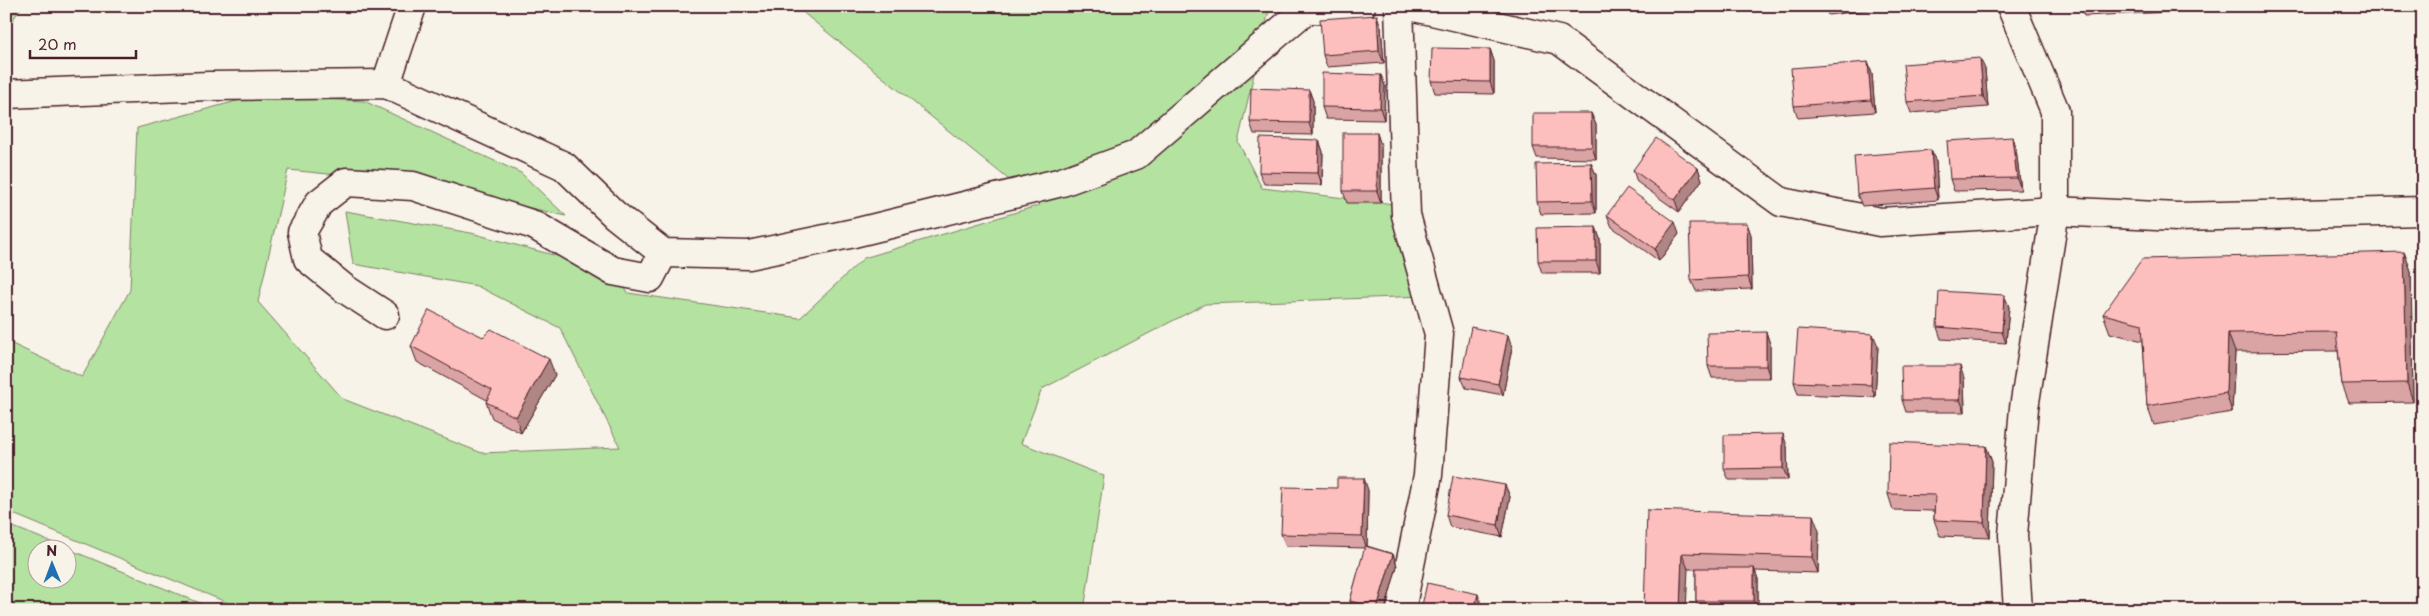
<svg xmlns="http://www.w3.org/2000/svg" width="2429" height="616" font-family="'Playpen Sans',sans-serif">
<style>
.green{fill:#b4e2a0;stroke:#7f8066}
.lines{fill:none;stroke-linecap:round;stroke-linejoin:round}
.street-casing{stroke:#4a1f2b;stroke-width:31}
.street{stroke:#f7f3e8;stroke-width:28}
.wall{fill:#d9a4a3;stroke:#4a1f2b}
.shaded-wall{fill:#b08684;stroke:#4a1f2b}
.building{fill:#fcbfbd;stroke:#4a1f2b}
</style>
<rect width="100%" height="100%" fill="#f7f3e8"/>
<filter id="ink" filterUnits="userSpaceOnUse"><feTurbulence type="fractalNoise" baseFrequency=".02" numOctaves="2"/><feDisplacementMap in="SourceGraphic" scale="10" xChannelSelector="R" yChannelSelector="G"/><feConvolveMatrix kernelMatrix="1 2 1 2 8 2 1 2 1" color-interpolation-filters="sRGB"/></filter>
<g filter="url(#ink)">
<g class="green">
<path d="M6,6H22L6,30Z"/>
<path d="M795,6H1270L1238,142L1262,188L1394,204L1425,296L1205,304L1042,389L1021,443L1104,476L1084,610H245L6,511V341L82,377L130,290L137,128L255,96L364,101L521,173L566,216L420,183L288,170L258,302L343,399L482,453L620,447L560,328L477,286L353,264L345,211L471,233L613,271L628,293L800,318L864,258L1040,205Z"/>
<path d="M6,524L66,548H38V578H68V549L217,610H6Z"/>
</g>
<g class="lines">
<defs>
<g id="street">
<path d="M1399,6L1406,215L1439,334L1428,475L1401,610"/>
<path d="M1410,6L1559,40L1781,202L1880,222L2055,211L2177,217L2423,211"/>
<path d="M2011,6L2055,111V211L2024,408L2013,535L2018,610"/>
<path d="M386,84L412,6"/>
<path d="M6,94L209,86L386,84L564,166L615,215L663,253L749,255L854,233L1062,182L1136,155L1305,10L1361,6"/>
<path d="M385,315L345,289L308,259L302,232L319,203L346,182L413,186L534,225L613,271L650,278L663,253"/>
</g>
</defs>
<use href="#street" class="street-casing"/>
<use href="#street" class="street"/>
</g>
<g class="wall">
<path d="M1825,6H1901L1828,15Z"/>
<path d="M2081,6H2190L2191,11L2084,16Z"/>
<path d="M1381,27L1384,63L1327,67L1323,55Z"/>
<path d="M1490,49L1494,61V94L1435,93L1431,81Z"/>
<path d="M1868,62L1872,74L1875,112L1798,118L1794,106Z"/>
<path d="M1985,69L1988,107L1911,113L1907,102Z"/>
<path d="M1381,75L1385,86L1384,120L1326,119L1322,107Z"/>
<path d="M1309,90L1313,101V135L1254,134L1250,122Z"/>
<path d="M1591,113L1596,125V159L1537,158L1533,147Z"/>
<path d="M1319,140L1323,152L1322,185L1264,184L1259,172Z"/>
<path d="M1381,145V203H1347L1343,191Z"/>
<path d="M2016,149L2021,190L1954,191L1950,179Z"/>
<path d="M1931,150L1936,162L1938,200L1862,206L1857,194Z"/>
<path d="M1591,163L1596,175V213L1541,214L1537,202Z"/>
<path d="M1698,168L1702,180L1679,212L1637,182L1633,170Z"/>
<path d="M1607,215L1679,234L1659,261L1612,227Z"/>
<path d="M1747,223L1751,235L1752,289L1696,291L1691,280Z"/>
<path d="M1596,227L1600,239V273H1542L1538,261Z"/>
<path d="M2404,252L2411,271L2413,402L2349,403L2342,384L2338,351L2235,352L2232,412L2154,425L2147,406L2143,341L2110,333L2103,314Z"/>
<path d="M2004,295L2009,307L2006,343L1941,339L1937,327Z"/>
<path d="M1766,332L1770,344V378H1712L1708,366Z"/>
<path d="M411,346L555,375L521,433L492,418L486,402L487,400L417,362Z"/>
<path d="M1878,346L1875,397L1798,394L1794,382Z"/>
<path d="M1512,347L1503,395L1466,388L1461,377Z"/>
<path d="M1964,378L1965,412H1906L1902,400Z"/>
<path d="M1787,446L1788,480H1729L1724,469Z"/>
<path d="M1986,446L1992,462L1990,538L1940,536L1934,520V511L1893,510L1888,494Z"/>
<path d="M1505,485L1510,497L1502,537L1450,527L1446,515Z"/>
<path d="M1368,490L1367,546L1393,554L1397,566L1385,610H1353L1350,601L1365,548L1286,546L1281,534Z"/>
<path d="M1647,510L1819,531L1818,573L1755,571L1758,579V610H1699L1696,601V569H1688Z"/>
</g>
<g class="shaded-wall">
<path d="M1377,15L1381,27L1384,63L1379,51Z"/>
<path d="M1490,49L1494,61V94L1490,82Z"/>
<path d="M1980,58L1985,69L1988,107L1983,96Z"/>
<path d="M1868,62L1872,74L1875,112L1871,100Z"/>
<path d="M1381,75L1385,86L1384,120L1380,108Z"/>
<path d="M1309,90L1313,101V135L1309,123Z"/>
<path d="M1591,113L1596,125V159L1592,147Z"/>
<path d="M1377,133L1381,145V203L1377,191Z"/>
<path d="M2012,137L2016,149L2021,190L2017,178Z"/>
<path d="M1319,140L1323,152L1322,185L1318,173Z"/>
<path d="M1931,150L1936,162L1938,200L1934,188Z"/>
<path d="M1591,163L1596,175V213L1592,201Z"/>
<path d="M1698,168L1702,180L1679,212L1675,200Z"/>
<path d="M1675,222L1679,234L1659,261L1655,249Z"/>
<path d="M1747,223L1751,235L1752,289L1748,277Z"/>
<path d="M1596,227L1600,239V273L1596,261Z"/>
<path d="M2404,252L2411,271L2413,402L2407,383Z"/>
<path d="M2004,295L2009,307L2006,343L2002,332Z"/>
<path d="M1766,332L1770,344V378L1766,366Z"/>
<path d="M2228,333L2235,352L2232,412L2226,393Z"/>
<path d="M1873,334L1878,346L1875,397L1871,385Z"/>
<path d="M1508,335L1512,347L1503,395L1498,384Z"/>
<path d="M549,359L555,375L521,433L516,417Z"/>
<path d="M1960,366L1964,378L1965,412L1960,400Z"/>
<path d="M1783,434L1787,446L1788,480L1783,468Z"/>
<path d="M1986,446L1992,462L1990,538L1984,522Z"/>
<path d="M1364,478L1368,490L1367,548L1362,536Z"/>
<path d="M1505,485L1510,497L1502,537L1498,525Z"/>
<path d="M1813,515L1819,531L1818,573L1812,557Z"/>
<path d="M1682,553L1688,569L1686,610H1680Z"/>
<path d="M1393,554L1397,566L1385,610H1378L1377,608Z"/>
<path d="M1754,568L1758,579V610H1757L1754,601Z"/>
<path d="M1478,594L1482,606L1481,610H1474Z"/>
</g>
<g class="building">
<path d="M1377,15L1379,51L1323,55L1320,19Z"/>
<path d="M1432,48L1490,49V82L1431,81Z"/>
<path d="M1980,58L1983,96L1907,102L1903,64Z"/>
<path d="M1868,62L1871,100L1794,106L1791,68Z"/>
<path d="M1322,73L1381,75L1380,108L1322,107Z"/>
<path d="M1251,88L1309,90V123L1250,122Z"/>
<path d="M1533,113H1591L1592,147H1533Z"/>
<rect x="1343" y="133" width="34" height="58"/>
<path d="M2012,137L2017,178L1950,179L1947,141Z"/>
<path d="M1260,138L1319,140L1318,173L1259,172Z"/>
<path d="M1656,138L1698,168L1675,200L1633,170Z"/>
<path d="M1931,150L1934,188L1857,194L1854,156Z"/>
<path d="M1591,163L1592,201L1537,202L1536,164Z"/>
<path d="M1627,188L1675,222L1655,249L1607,215Z"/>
<path d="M1689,223H1747L1748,277L1691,280Z"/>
<path d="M1596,227V261H1538L1537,228Z"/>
<path d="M2404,252L2407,383L2342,384L2336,332L2228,333L2226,393L2147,406L2142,324L2103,314L2142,259Z"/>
<path d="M1939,291L2004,295L2002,332L1937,327Z"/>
<path d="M429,310L483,337L491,329L549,359L516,417L486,402L492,390L411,346Z"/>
<path d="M1471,327L1508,335L1498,384L1461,377Z"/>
<path d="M1798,329L1873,334L1871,385L1794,382Z"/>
<path d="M1766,332V366H1708L1707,333Z"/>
<path d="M1901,366H1960V400H1902Z"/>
<path d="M1783,434V468L1724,469V435Z"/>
<path d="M1889,442L1986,446L1984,522L1934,520L1935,495L1888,494Z"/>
<path d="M1453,476L1505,485L1498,525L1446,515Z"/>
<path d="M1337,478H1364L1362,536L1281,534L1283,487L1337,488Z"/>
<path d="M1647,510L1813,515L1812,557L1682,553L1680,610H1644Z"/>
<path d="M1365,546L1393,554L1377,608L1350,601Z"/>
<rect x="1696" y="568" width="58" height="33"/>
<path d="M1427,583L1478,594L1474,610H1421Z"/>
</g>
</g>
<rect width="2429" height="616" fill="none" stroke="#f7f3e8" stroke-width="25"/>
<rect x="12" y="12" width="2404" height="591" fill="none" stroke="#4a1f2b" stroke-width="2" filter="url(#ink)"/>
<g transform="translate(52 564) rotate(359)"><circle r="24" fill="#f7f3e8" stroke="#b29e9c"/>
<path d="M0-4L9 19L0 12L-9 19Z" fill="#1f6fb2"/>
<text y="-8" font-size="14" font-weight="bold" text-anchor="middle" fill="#4a1f2b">N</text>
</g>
<path d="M30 50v8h106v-8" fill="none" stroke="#4a1f2b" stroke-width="2.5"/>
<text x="38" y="50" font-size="15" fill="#4a1f2b" stroke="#f7f3e8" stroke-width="4" paint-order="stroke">20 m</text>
</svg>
